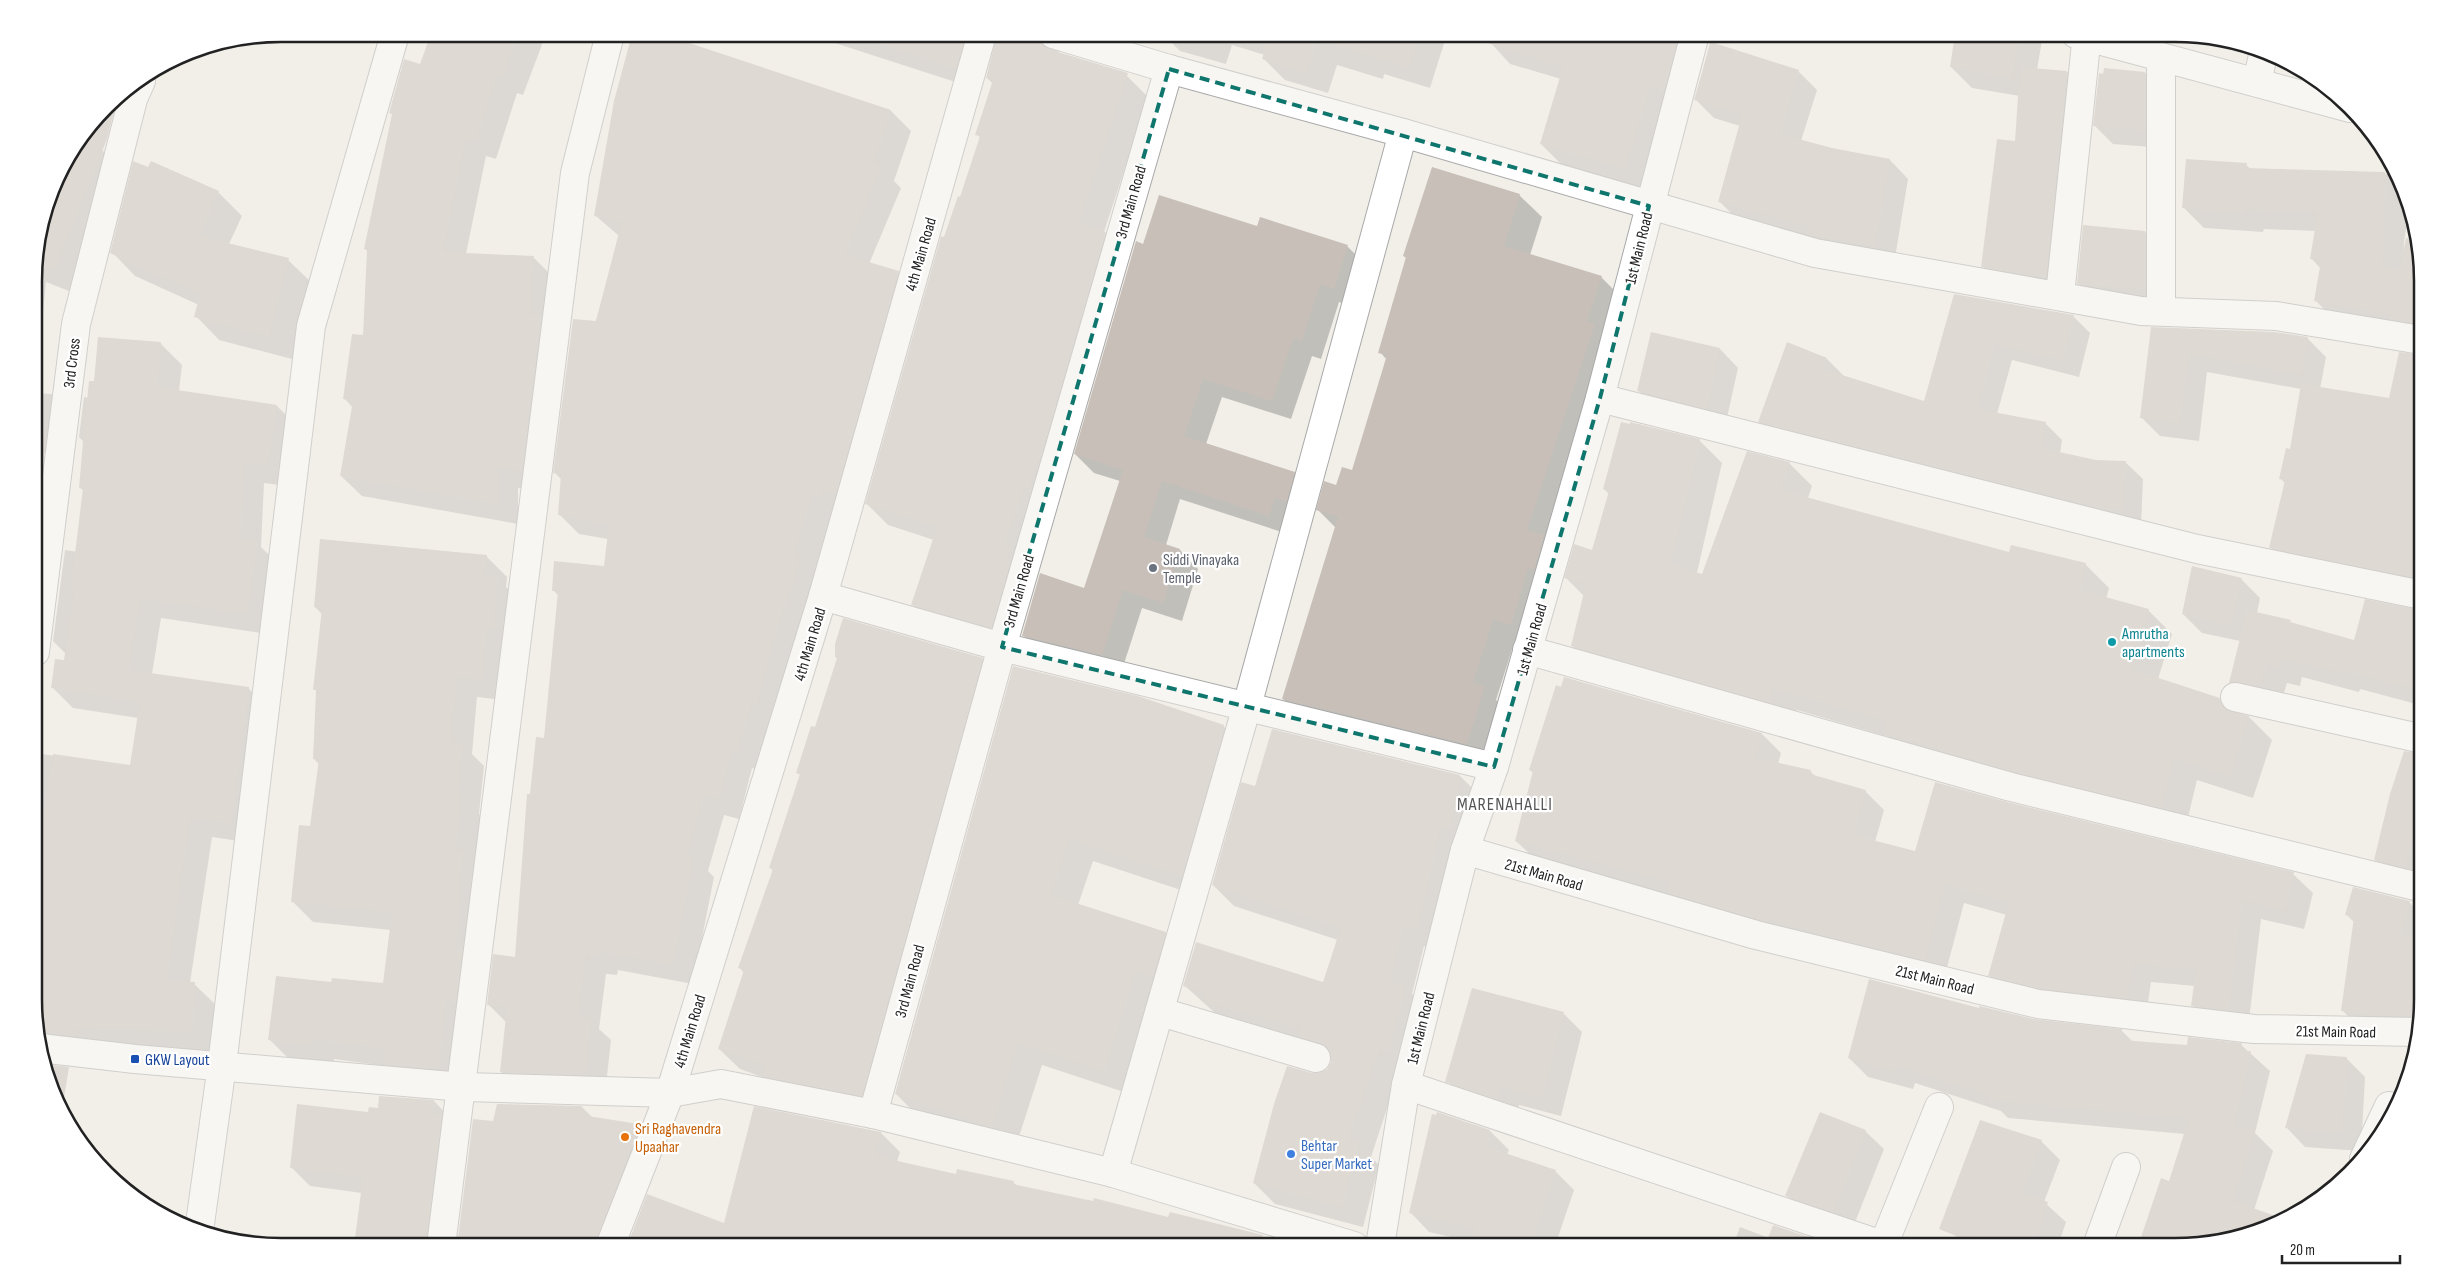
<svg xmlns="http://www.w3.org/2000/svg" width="2457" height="1280" font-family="'Sofia Sans Condensed',sans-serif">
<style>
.shadow{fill:#0003}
.building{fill:#c7bfb8}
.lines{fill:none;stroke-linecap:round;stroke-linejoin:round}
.minor-casing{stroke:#a9a9a9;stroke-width:30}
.minor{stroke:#fff;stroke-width:28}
.marked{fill:none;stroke:#0f766e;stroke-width:4;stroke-dasharray:10 6;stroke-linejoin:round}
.worship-dot{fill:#6b7280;stroke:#fff;stroke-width:2}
.culture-dot{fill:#0f9aa8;stroke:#fff;stroke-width:2}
.transit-dot{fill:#1a4fb4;stroke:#fff;stroke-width:2}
.food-dot{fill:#e8710a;stroke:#fff;stroke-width:2}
.shop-dot{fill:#3f7fe0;stroke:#fff;stroke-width:2}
.labels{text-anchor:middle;stroke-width:4.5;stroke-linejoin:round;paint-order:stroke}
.street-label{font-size:16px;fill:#222;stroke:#fff}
.worship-label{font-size:16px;fill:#5b616d;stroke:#fff;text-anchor:start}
.culture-label{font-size:16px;fill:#0d838f;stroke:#fff;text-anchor:start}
.transit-label{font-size:16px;fill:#164399;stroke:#fff;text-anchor:start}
.food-label{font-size:16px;fill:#c56008;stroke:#fff;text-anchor:start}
.shop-label{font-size:16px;fill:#366cbe;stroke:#fff;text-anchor:start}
.neighbourhood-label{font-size:18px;letter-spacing:1px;fill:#555;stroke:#fff}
.rim{fill:none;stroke:#222;stroke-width:2.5}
</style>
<rect width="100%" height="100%" fill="#f2efe9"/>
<g class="shadow">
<path d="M432,34H546L523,95L517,93L496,159L486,156L466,254L533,257L554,278L542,490L518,488V524L362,496L341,476L353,408L345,399L364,336L369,252L365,249L393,115L390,113L420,66Z"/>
<path d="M633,34H658L891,111L911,131L894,181L901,188L869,264L898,272L918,292L840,516L832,513L814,575L819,580L757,770L752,768L739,819L724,815L708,871L714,877L693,984L618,970L617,975L606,974L599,1029L611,1040L605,1094L521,1092L501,1072L506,1022L488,1004L516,958L545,739L559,596L553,590L605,567L608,539L579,534L559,514L562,480L555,473L619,236L596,216L615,101Z"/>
<path d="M807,34H1119L1114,50L1063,44L1058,53L1127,76L1148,97L1104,232L1126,254L1012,648L933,625L913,605L934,540L888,525L867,504L945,238L961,198L981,138L977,135L993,84L987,78L998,40L992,43L977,89Z"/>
<path d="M1163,34H1447L1430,88L1384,74L1383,79L1337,65L1328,93L1285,80L1264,59L1265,55L1232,45L1226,64L1180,51Z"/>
<path d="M1461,34H1697L1646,189L1562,165L1541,144L1561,79L1510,64L1490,42Z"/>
<path d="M1956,34H2043L2037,70L2067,72L2092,98L2071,303L2008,292L1982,266L2016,143L2020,96L1972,88L1951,67Z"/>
<path d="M1710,43L1798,71L1817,90L1801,141L1832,150L1890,160L1908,179L1894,264L1738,220L1719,201L1740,126L1714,118L1695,99Z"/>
<path d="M2145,73L2164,92V148L2113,144L2094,125Z"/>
<path d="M102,150L123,171L74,293L46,282L35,393L51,394L72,415L67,455L44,453L35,541L34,265L59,172Z"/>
<path d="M2246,165L2252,170L2391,174L2402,185L2410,202L2404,242L2403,272L2421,276V341L2336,321L2316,301L2321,269L2312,259L2316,231L2264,229L2263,232L2204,228L2184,208Z"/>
<path d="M218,192L242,216L229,244L288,260L312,283L292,359L219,340L196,316L199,305L135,276L112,252Z"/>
<path d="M1519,195L1542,217L1530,255L1601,277L1623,299L1533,646L1515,640L1496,700L1506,710L1489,766L1305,721L1283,699L1336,528L1318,510L1353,472L1387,360L1380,352L1407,259L1404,256Z"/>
<path d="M1261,218L1348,247L1366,265L1353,307L1339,302L1321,359L1312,356L1291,419L1222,397L1206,444L1294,473L1313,492L1288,534L1180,499L1166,545L1180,550L1198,569L1182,621L1142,608L1121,673L1042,654L1023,635L1085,590L1120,481L1094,473L1075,454L1143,245L1257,228Z"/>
<path d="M2145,232L2164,251V307L2097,302L2078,283Z"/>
<path d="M1955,295L2073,316L2090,333L2079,377L2012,360L1997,414L2045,423L2062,440L2060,453L2096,461L2125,462L2143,479L2141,527L1776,439L1759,422L1827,359L1844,376L1925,402Z"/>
<path d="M2152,328L2307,338L2326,357L2320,389L2390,400L2400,354L2421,355L2422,595L2291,568L2270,547L2286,484L2280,478L2291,451L2301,389L2207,372L2199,441L2160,436L2141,417Z"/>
<path d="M161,344L182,365L179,391L277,406L298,427L288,486L264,483L261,547L278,564L268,634L161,618L152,674L248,688L269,709L252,843L212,837L190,983L194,984L215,1004L212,1052L40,1046L36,1031L35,753L131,767L138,718L73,708L52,687L65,662L66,654L53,641L65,550L78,552L84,491L80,488L84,442L79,437L84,397L89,398L96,383Z"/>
<path d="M1720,349L1738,368L1725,427L1657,410L1639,391Z"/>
<path d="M1699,440L1722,463L1697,573L1703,575L1789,463L1812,486L1808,498L2009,554L2086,565L2109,588L2106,599L2149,611L2172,634L2158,679L2219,699L2233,712L2249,717L2272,740L2253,798L2197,780L2185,830L1908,756L1889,737L1797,710L1793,725L1595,669L1572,646L1584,596L1566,578L1593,552L1609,494L1604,489Z"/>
<path d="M486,556L507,577L506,587L518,599L503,700L477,697L472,754L484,766L479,814L482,818L459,1090L405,1085L386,1066L334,1059L333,1065L291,1061L270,1040L332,983L384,985L391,930L313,922L292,901L311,828L319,764L314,759L317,692L315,689L322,614L315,607Z"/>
<path d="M2241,579L2260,598L2257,613L2355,641L2422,611V728L2416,721L2420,708L2416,704L2360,689L2359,692L2302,677L2300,686L2287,683L2280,706L2250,703L2230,683L2240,641L2202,633L2183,614Z"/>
<path d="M982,659L1002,679L882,1115L783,1096L765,1078L740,1069L719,1049L744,973L740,968L773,871L770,867L801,776L797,772L815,729Z"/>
<path d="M1014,667L1223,726L1247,749L1205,898L1093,861L1078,905L1165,933L1188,956L1127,1093L1042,1065L1015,1149L919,1117L896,1094Z"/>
<path d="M1762,734L1781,753L1778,764L1811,772L1816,777L1865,791L1884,810L1875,842L1916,853L2007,803L2293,874L2313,893L2304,929L2261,919L2248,1029L2212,1025L2193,1006L2195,986L2151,982L2146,1017L2009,995L1989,975L2007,915L1964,903L1944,979L1688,912L1673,896L1536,860L1516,841L1533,773L1530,770Z"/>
<path d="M2423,755V887L2396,880L2375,860Z"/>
<path d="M1460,776L1481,797L1439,949L1424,946L1412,994L1427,1008L1400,1069L1371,1157L1379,1165L1363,1227L1275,1204L1254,1183L1320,1074L1328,1070L1332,1061L1226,1023L1184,985L1324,984L1338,940L1234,906L1213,885L1256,788Z"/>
<path d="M2409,902L2423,916V999L2418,1041L2368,1036L2342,1010L2354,922L2347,915Z"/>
<path d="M1980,1009L2034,1020L2122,1031L2133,1042L2188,1047L2241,1045L2270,1071L2255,1133L2273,1151L2254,1210L2282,1220L2255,1233L2191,1246L2170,1182L2185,1134L2008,1118L2001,1111L1915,1083L1913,1089L1868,1077L1849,1058Z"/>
<path d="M1564,1014L1582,1032L1561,1116L1519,1105L1516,1117L1466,1100L1447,1081Z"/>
<path d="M2346,1058L2365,1077L2361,1151L2305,1147L2287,1128Z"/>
<path d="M434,1101L453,1121L446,1246H355L362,1193L310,1186L291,1167L370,1113L379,1109Z"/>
<path d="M582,1107L593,1118L639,1125L658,1144L619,1246H458L474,1120L494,1123Z"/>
<path d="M755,1108L881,1133L900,1152L897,1162L957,1175L1013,1182L1018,1187L1249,1246H628L648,1195L725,1225Z"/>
<path d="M1490,1131L1509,1150L1507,1155L1556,1172L1574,1190L1555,1246H1481L1478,1243L1429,1232L1411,1213Z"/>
<path d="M1865,1131L1884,1149L1852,1230L1805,1214L1787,1196Z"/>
<path d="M2041,1141L2060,1160L2044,1202L2066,1222L2058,1246H1973L1961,1242L1943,1223Z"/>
<path d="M1740,1227L1769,1238L1820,1242L1824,1246H1733Z"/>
<path d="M285,1239L326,1246H284Z"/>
</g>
<g class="building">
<path d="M431,34H519L503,76L497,74L476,140L466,137L443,252L534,256L531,315L541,316L522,471L498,468V504L340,476L353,401L343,399L352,334L363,335L367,250L364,249L392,114L389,113L404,59L420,64Z"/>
<path d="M632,34H662L891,110L873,164L881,167L845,255L899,271L836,494L822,490L820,496L812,494L793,557L800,559L786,605L784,604L757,703L752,702L737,751L732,749L719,799L704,795L687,854L694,855L673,965L598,951V955L586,954L578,1018L591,1019L586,1075L500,1072L507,1007L487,1005L493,954L515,957L527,794H530L536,737L544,738L558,591H552L554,561L604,566L609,524L558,515L561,474L553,473L573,319L596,321L622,221L594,216L614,101Z"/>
<path d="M870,34H966L956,68L869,40Z"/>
<path d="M997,34H1018L1039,41L1048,49L1128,73L1079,223L1106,232L1044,445L1029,488L1024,487L1004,546L1010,547L1005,562L1010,563L991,628L911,605L937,527L865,504L941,236L944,237L958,196L960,197L980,136L975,135L993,80L986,78Z"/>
<path d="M1106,34H1141L1138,43Z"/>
<path d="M1270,34H1319L1307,73L1262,59Z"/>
<path d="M1324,34H1420L1409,68L1323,41Z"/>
<path d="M1482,34H1646L1677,43L1664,90L1650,86L1625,169L1540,144L1563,67L1481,41Z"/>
<path d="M1955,34H2019L2012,78L1950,67Z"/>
<path d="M1711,42L1799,70L1780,134L1832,148L1890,159L1875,246L1809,235L1807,234L1808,226L1718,202L1742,115L1694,100Z"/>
<path d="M2020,67L2067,71L2046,278L1981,267L1997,139L2015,141Z"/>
<path d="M2104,68L2145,72V130L2093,126L2099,73L2103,74Z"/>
<path d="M110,106L115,108L107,139L54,270L35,263L59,172Z"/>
<path d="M2186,159L2247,163L2246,168L2385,172L2383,267L2400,270L2406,238L2419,240L2421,249V324L2390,319L2391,314L2314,301L2321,261L2310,259L2318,211L2244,209L2243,213L2182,208Z"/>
<path d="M133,161L148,167L151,161L219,191L199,236L289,258L269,336L194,317L200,294L110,253Z"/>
<path d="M1432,167L1520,194L1504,246L1602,276L1587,321L1595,324L1527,530L1544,535L1534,570L1528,568L1511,625L1493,619L1473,683L1485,686L1467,744L1282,699L1338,517L1316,510L1324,481L1336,485L1342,467L1352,470L1387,355L1378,353L1406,257L1403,256Z"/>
<path d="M1159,195L1257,226L1260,217L1348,245L1334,289L1320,284L1302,341L1293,338L1272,401L1203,379L1184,436L1295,472L1287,501L1275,498L1269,516L1162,481L1144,537L1180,549L1163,603L1123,590L1102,655L1022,636L1040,573L1084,588L1123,470L1074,454L1136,241L1143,244Z"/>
<path d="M2083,225L2145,231V289L2077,284Z"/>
<path d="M1954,294L2074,315L2062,360L1995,344L1977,409L2046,422L2041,448L2096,460L2126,461L2124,510L2104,509L1758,422L1787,342L1827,358L1823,369L1924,401Z"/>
<path d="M2151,327L2274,332L2308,337L2301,374L2189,354L2180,423L2140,418Z"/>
<path d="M1651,332L1720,348L1707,409L1637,391Z"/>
<path d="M98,337L161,342L157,387L277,405L268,466L244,462L240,539L258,542L247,614L140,598L129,670L249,687L231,823L191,817L181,876L167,981L195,982L192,1031L75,1029L74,1036L36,1033V892L42,851H39L53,754L130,765L140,701L51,688L55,659L64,660L75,588L71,587L83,488H79L84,430L89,381H94Z"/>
<path d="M2399,352L2421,355L2422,579L2269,548L2285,480L2279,479L2286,448L2290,449L2301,384L2389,398Z"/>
<path d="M1621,422L1630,424V422L1700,439L1671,564L1702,574L1747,451L1790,462L1780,490L2009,552L2011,545L2086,563L2080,590L2149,609L2131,669L2220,698L2225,709L2249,716L2230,776L2174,757L2162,808L2015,772L1883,733L1887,721L1774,688L1770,703L1571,646L1586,584L1564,578L1574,544L1592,550L1609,491L1603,489Z"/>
<path d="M320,539L487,555L484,576H497L494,629L487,628L482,679L457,677L450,742L463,744L458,795L461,796L456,850H463L456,950H462L456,1001L446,1000L438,1069L383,1064L385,1048L313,1039L312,1045L268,1040L276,976L331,982L332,978L383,983L392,912L291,902L299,825L310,826L319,759H313L316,690H313L322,608L314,607Z"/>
<path d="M2192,566L2242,578L2231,625L2182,614Z"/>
<path d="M2365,599L2422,610V691L2340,669L2339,672L2282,658L2280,667L2267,664L2259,686L2238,682L2229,683L2247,610L2291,620L2290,622L2354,640Z"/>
<path d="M843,618L983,658L862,1096L762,1076L765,1065L718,1049L744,970L738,968L773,869L769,868L800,774L796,773L811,726L815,727L837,658L835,657V644Z"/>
<path d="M1013,666L1138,696L1224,725L1182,876L1069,839L1051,895L1166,932L1153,976L1136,971L1104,1071L1018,1043L992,1126L895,1094Z"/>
<path d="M1564,677L1762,733L1756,758L1811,770L1810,774L1866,790L1853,835L1915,851L1935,782L2007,802L2294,872L2285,910L2242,900L2229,1010L2191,1006L2196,970L2132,963L2127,999L2041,989L1988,976L2009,902L1945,884L1925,960L1822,935L1770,919L1769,922L1760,920L1667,893L1671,882L1515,841L1533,771L1529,770L1556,685L1561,687Z"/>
<path d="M1272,729L1460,775L1450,830L1440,828L1418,928L1403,925L1390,981L1406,986L1389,1051L1379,1049L1348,1140L1359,1143L1342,1207L1253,1183L1274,1104L1287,1066L1312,1073H1320L1327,1069L1331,1062V1054L1328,1048L1320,1043L1298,1036L1301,1028L1204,1002L1206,993L1183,986L1196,942L1323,982L1341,927L1212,885L1241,782L1255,786Z"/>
<path d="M2404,751L2423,754V792L2405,867L2374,860L2390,794Z"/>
<path d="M2353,887L2410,901L2400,936L2423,939V999L2421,1017L2378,1016L2341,1011L2354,917L2345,915Z"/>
<path d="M1869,979L1979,1008V1006L2034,1019L2122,1029L2121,1040L2187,1045L2188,1037L2242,1043L2241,1051H2251L2234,1126L2255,1131L2233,1201L2284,1219L2255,1233L2191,1246H2138L2161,1178L2169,1181L2189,1118L1988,1100L1990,1095L1896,1065L1895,1071L1848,1058Z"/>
<path d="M1472,988L1564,1012L1542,1098L1500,1087L1497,1099L1445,1082Z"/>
<path d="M2306,1054L2347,1057L2342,1132L2285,1128Z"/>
<path d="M45,1064L69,1067L62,1110L53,1094Z"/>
<path d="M379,1096L434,1100L433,1114L442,1115L426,1246H354L363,1177L290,1168L297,1104L368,1112L369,1107L378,1108Z"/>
<path d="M497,1104L582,1106L581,1115L639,1124L595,1246H457L473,1119L493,1121Z"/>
<path d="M754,1106L881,1132L875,1156L956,1174L957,1169L1014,1181L1013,1184L1093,1201L1094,1198L1168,1217L1170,1212L1263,1235L1261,1246H627L647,1194L724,1223Z"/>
<path d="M1437,1112L1490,1130L1487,1147L1556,1170L1530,1246H1492L1473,1239L1477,1228L1409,1213L1432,1114L1436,1115Z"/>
<path d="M1820,1112L1866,1130L1833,1212L1785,1196Z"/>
<path d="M1980,1120L2042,1140L2022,1193L2048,1202L2033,1246H2006L1977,1236L1974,1243L1939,1229Z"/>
<path d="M1773,1225L1821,1241L1819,1246H1765Z"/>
</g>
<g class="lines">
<defs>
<g id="minor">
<path d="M1053,34L1169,69L1403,133L1815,253L2141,311L2276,316L2421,340"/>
<path d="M2076,34L2350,108"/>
<path d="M2161,57V311"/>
<path d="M2257,82L2264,51"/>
<path d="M2060,295L2087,34"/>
<path d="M1600,398L2197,549L2422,595"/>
<path d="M823,596L1002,647L1494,767"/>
<path d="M1527,650L2011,787L2423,888"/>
<path d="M35,652L76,324L133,99L141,81"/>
<path d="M2235,697L2423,739"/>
<path d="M1465,850L1756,935L2038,1004L2254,1029L2419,1032"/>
<path d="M1161,1012L1316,1058"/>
<path d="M40,1048L135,1059L463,1087L670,1093L721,1084L873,1114L1113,1173L1354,1246"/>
<path d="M1406,1085L1885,1246"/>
<path d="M873,1114L1002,647L1169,69"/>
<path d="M2364,1159L2389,1106"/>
<path d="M1113,1173L1247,706L1403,133"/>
<path d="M199,1231L222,1065L311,326L395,34"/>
<path d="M441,1246L575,173L610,34"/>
<path d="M610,1246L670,1093L823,596L982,34"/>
<path d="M1380,1246L1406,1085L1465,850L1494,767L1600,398L1695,34"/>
<path d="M1883,1246L1939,1107"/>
<path d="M2097,1246L2126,1167"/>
</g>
</defs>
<use href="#minor" class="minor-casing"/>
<use href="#minor" class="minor"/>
</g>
<path d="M0 0H2457V1280H0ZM1169,69L1649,206L1600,398L1494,767L1002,647Z" fill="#f2efe9" fill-opacity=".55" fill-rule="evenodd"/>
<path class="marked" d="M1169,69L1649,206L1600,398L1494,767L1002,647Z"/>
<circle class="worship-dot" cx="1153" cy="568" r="5"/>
<circle class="culture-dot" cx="2112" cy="642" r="5"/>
<rect class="transit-dot" x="130" y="1054" width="10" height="10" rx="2.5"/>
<circle class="food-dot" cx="625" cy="1137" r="5"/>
<circle class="shop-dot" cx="1291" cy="1154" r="5"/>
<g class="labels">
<g class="street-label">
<text transform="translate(1130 202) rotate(-74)" y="6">3rd Main Road</text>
<text transform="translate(1638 248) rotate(-76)" y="6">1st Main Road</text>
<text transform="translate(920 254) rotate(-74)" y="6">4th Main Road</text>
<text transform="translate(71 363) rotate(-83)" y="6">3rd Cross</text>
<text transform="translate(1018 591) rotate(-74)" y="6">3rd Main Road</text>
<text transform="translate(1531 639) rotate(-74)" y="6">1st Main Road</text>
<text transform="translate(809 644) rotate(-73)" y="6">4th Main Road</text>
<text transform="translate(1544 874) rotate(16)" y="6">21st Main Road</text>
<text transform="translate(1935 979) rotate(14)" y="6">21st Main Road</text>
<text transform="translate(909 981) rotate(-75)" y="6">3rd Main Road</text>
<text transform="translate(1420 1028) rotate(-76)" y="6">1st Main Road</text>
<text transform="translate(689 1031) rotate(-73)" y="6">4th Main Road</text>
<text transform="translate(2336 1031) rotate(1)" y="6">21st Main Road</text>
</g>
<g class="worship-label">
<text x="1163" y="565">Siddi Vinayaka<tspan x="1163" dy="18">Temple</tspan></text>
</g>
<g class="culture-label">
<text x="2122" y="639">Amrutha<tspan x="2122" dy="18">apartments</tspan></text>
</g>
<g class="transit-label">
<text x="145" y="1065">GKW Layout</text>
</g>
<g class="food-label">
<text x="635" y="1134">Sri Raghavendra<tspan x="635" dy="18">Upaahar</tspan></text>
</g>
<g class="shop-label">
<text x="1301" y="1151">Behtar<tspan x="1301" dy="18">Super Market</tspan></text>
</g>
<g class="neighbourhood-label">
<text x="1505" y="810">MARENAHALLI</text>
</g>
</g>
<path d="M0 0H2457V1280H0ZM281 42H2175A239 239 0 0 1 2414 281V999A239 239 0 0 1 2175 1238H281A239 239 0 0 1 42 999V281A239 239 0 0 1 281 42Z" fill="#fff" fill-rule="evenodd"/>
<path class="rim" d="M281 42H2175A239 239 0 0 1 2414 281V999A239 239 0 0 1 2175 1238H281A239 239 0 0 1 42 999V281A239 239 0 0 1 281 42Z"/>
<path d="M2282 1255v8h118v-8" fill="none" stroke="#222222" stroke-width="2.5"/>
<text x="2290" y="1255" font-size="15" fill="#222222" stroke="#ffffff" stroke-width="4" paint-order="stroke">20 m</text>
</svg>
